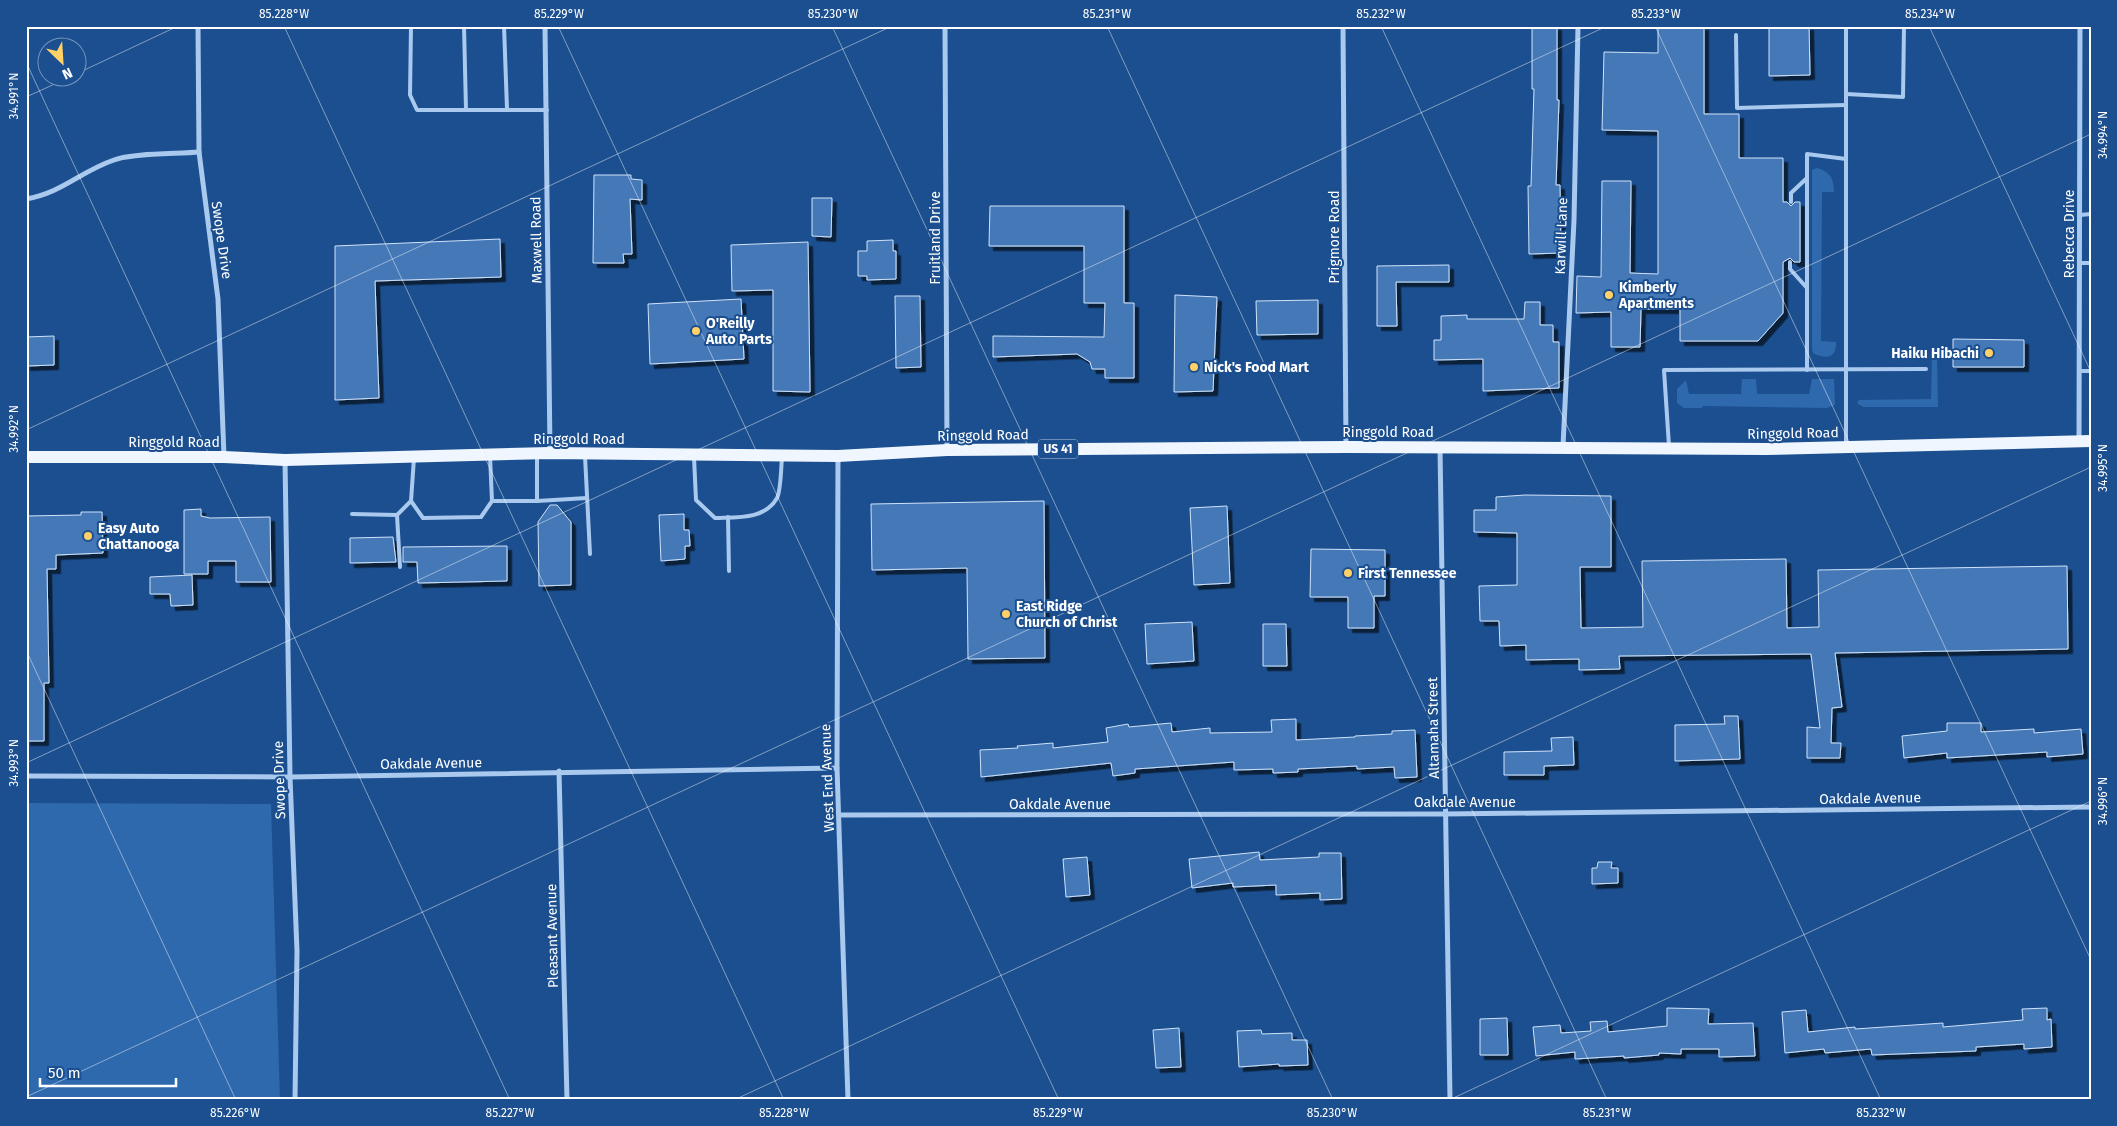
<svg xmlns="http://www.w3.org/2000/svg" width="2117" height="1126" font-family="'Fira Sans',sans-serif">
<style>
.green{fill:#2e69ad}
.building{fill:#4478b7;stroke:#cfe3fa;filter:url(#shadow)}
.lines{fill:none;stroke-linecap:round;stroke-linejoin:round}
.lane{stroke:#a9c9ee;stroke-width:4}
.street{stroke:#a9c9ee;stroke-width:5}
.primary{stroke:#f0f6ff;stroke-width:12}
.ticks{fill:none;stroke:#fff;stroke-width:1;stroke-opacity:0.45}
.poi-dot{fill:#ffd166;stroke:#1b4f8f;stroke-width:2}
.labels{text-anchor:middle;stroke-width:4;stroke-linejoin:round;paint-order:stroke}
.shield{fill:#1b4f8f;stroke:#bbcadd;stroke-width:1}
.shield-label{font-size:12px;font-weight:bold;fill:#fff}
.street-label{font-size:14px;fill:#fff;stroke:#1b4f8f}
.poi-label{font-size:14px;font-weight:bold;fill:#fff;stroke:#1b4f8f;text-anchor:start}
.neatline{fill:none;stroke:#fff;stroke-width:2}
.ticks-label{font-size:12px;text-anchor:middle;fill:#fff}
</style>
<defs>
<filter id="shadow"><feDropShadow dx="4.5" dy="4.5" stdDeviation="0" flood-color="#0009"/></filter>
</defs>
<rect width="100%" height="100%" fill="#1b4f8f"/>
<g class="green">
<path d="M1817,168C1830,172 1834,178 1834,192H1822L1821,341L1836,342C1837,358 1826,360 1813,353L1812,348V170Z"/>
<path d="M1932,355H1937L1938,407H1863L1857,403L1859,400L1931,399Z"/>
<path d="M1742,379H1756L1757,394H1809L1812,379H1834L1835,405L1827,408L1703,406L1702,408H1684L1677,403V389L1686,380L1689,394H1741Z"/>
<path d="M26,803L271,804L280,1100H26Z"/>
</g>
<g class="building">
<path d="M1532,26H1557V100H1559L1556,185H1560L1561,253L1529,254L1528,186H1531L1534,89H1532Z"/>
<path d="M1658,26H1704V114H1739V158H1783V202H1787L1791,206L1795,202H1800V262H1794L1790,258L1783,262V313L1758,341H1680V309H1641L1640,347H1611V312L1576,313L1577,276L1601,277L1602,181H1631L1630,273L1658,274V131L1602,130L1604,52L1658,53Z"/>
<path d="M1769,26H1809L1810,75L1769,76Z"/>
<path d="M594,175H631V179L642,180V200L630,199L632,254H623L624,263H593Z"/>
<path d="M812,198H832L831,237L812,236Z"/>
<path d="M990,206H1124V303H1134V378H1105V369H1092L1090,362L1077,354L993,357V336L1104,337L1105,303H1084V246H989Z"/>
<path d="M500,239L501,277L375,281L379,398L335,400V246Z"/>
<path d="M893,240V251H896V279L867,280V276H858V251H867V241Z"/>
<path d="M808,242L810,392L773,391V290L732,291L731,245Z"/>
<path d="M1449,265V282H1396L1397,326H1377V266Z"/>
<path d="M1175,295L1217,297L1213,391L1174,392Z"/>
<path d="M895,296H920L921,367L896,368Z"/>
<path d="M741,299L744,359L650,364L648,304Z"/>
<path d="M1318,300V334L1257,335L1256,301Z"/>
<path d="M1525,302H1540V325H1553V342H1559V388L1483,391V359L1434,360V340H1441V316L1467,315V319H1524Z"/>
<path d="M54,336V365L26,366V337Z"/>
<path d="M1953,339L2024,340V367H1953Z"/>
<path d="M1525,495L1611,496V567H1580L1581,628L1643,627L1642,561L1786,559L1787,628L1819,627L1818,570L2067,566L2068,649L1835,653L1842,707L1832,708L1831,743H1841L1840,758H1807V727L1820,728L1811,654L1619,656L1620,669L1579,670V659L1526,660V645L1500,646L1499,621H1480L1479,586L1517,585V533L1474,532V510H1496V497Z"/>
<path d="M1044,501L1045,658L968,659L967,568L872,570L871,504Z"/>
<path d="M550,505H557L571,522V585L539,586L538,522Z"/>
<path d="M1227,506L1230,583L1194,585L1190,508Z"/>
<path d="M201,509V516L210,518L270,517L271,582H236V561H208V574H184V510Z"/>
<path d="M81,512H102L103,553L56,555V569H47L49,683H44V741H26V516L81,515Z"/>
<path d="M684,514V530H689L690,546H685V559L661,561L659,515Z"/>
<path d="M393,537L396,562L350,563V538Z"/>
<path d="M507,546V581L418,583L417,562H403V547Z"/>
<path d="M1311,549L1385,550V596H1374V628H1348V597H1310Z"/>
<path d="M192,575L193,605L171,606L170,594H150V577Z"/>
<path d="M1192,622L1194,661L1147,664L1145,624Z"/>
<path d="M1263,624H1286L1287,666H1263Z"/>
<path d="M1724,716H1738L1740,759L1675,761V725L1725,724Z"/>
<path d="M1296,719V740L1355,737V736L1392,734V731L1415,730L1417,777L1395,778L1394,767L1357,769V766L1298,769V772L1273,773V769L1234,770V762L1135,769V773L1113,776L1111,763L981,777L980,750L1018,748L1017,746L1053,743V748L1108,742L1106,728L1128,724L1129,727L1171,723L1172,732L1210,728V733L1272,732L1271,720Z"/>
<path d="M1947,723H1981V732L2034,729V733L2081,729L2083,754L2047,757V752L1947,758V753L1904,758L1902,736L1947,731Z"/>
<path d="M1573,737L1574,765L1544,766V775H1504V752L1552,751L1551,738Z"/>
<path d="M1259,852L1260,860L1319,857V853H1341L1342,899L1320,900V893L1276,895V885L1233,887V883L1192,888L1189,859Z"/>
<path d="M1087,857L1090,895L1066,897L1063,859Z"/>
<path d="M1598,862H1612L1611,868H1618V883L1592,884V868H1597Z"/>
<path d="M1667,1008L1709,1009L1708,1024L1753,1023L1755,1056L1719,1057V1049H1681V1054L1659,1053V1055L1624,1058V1056L1575,1059V1052L1536,1056L1533,1027L1560,1025L1561,1033L1591,1031L1590,1022L1607,1021L1608,1032L1667,1026Z"/>
<path d="M2047,1008V1020L2051,1019L2052,1047L2024,1049V1044L1976,1047V1051L1872,1055L1871,1049L1825,1053L1824,1049L1785,1053L1782,1012L1806,1010L1808,1032L1855,1027V1029L1943,1023V1027L2023,1020L2022,1009Z"/>
<path d="M1507,1018L1508,1055H1480V1019Z"/>
<path d="M1179,1028L1181,1067L1156,1068L1153,1030Z"/>
<path d="M1261,1030L1262,1034L1292,1033V1040H1307L1308,1065L1279,1066V1064L1239,1067L1237,1031Z"/>
</g>
<g class="lines">
<g class="lane">
<path d="M411,26L410,95L417,110H547"/>
<path d="M464,26L466,110"/>
<path d="M504,26L507,109"/>
<path d="M1846,26V445"/>
<path d="M1736,35L1737,108L1846,105"/>
<path d="M1846,94L1903,97L1904,26"/>
<path d="M1791,202V193L1807,178"/>
<path d="M2080,215L2091,214"/>
<path d="M1790,262V269L1807,288"/>
<path d="M2080,263H2091"/>
<path d="M1807,370V154L1846,159"/>
<path d="M2079,371H2091"/>
<path d="M1669,446L1664,370L1926,369"/>
<path d="M490,456L492,501H537"/>
<path d="M537,456V501L587,498"/>
<path d="M585,456L590,554"/>
<path d="M694,457L696,500L715,518C736,517 765,520 777,498C781,490 781,467 782,458"/>
<path d="M414,458L411,501L423,518L481,517L492,501"/>
<path d="M352,514L397,515L411,501"/>
<path d="M397,515L400,567"/>
<path d="M728,517L729,571"/>
</g>
<g class="street">
<path d="M198,26L199,152L218,299L224,457"/>
<path d="M545,26L550,452"/>
<path d="M945,26L947,450"/>
<path d="M1343,26L1346,447"/>
<path d="M26,199C62,193 81,171 114,160C131,153 178,154 199,152"/>
<path d="M2079,441L2080,26"/>
<path d="M1563,446L1574,220L1578,26"/>
<path d="M1440,448L1450,1100"/>
<path d="M838,456L837,768L848,1100"/>
<path d="M285,460L290,777L297,951L295,1100"/>
<path d="M559,771L567,1100"/>
<path d="M26,776L290,777L837,768"/>
<path d="M840,815L1445,814L2091,807"/>
</g>
<path class="primary" d="M26,457H224L285,460L550,453L838,456L947,450L1346,447L1766,449L2091,441"/>
</g>
<path class="ticks" d="M284,26L784,1100M558,26L1059,1100M832,26L1333,1100M1107,26L1607,1100M1381,26L1881,1100M1655,26L2091,960M1929,26L2091,372M26,62L510,1100M78,73L178,26M26,97L68,78M26,430L892,26M26,650L236,1100M26,763L1607,26M26,1097L2091,134M734,1100L2091,467M1449,1100L2091,801"/>
<g class="poi-dot">
<circle cx="1609" cy="295" r="5"/>
<circle cx="696" cy="331" r="5"/>
<circle cx="1989" cy="353" r="5"/>
<circle cx="1194" cy="367" r="5"/>
<circle cx="88" cy="536" r="5"/>
<circle cx="1348" cy="573" r="5"/>
<circle cx="1006" cy="614" r="5"/>
</g>
<g class="labels">
<rect class="shield" x="1038" y="439.5" width="40" height="19" rx="4"/>
<g class="shield-label">
<text x="1058" y="453">US 41</text>
</g>
<g class="street-label">
<text transform="translate(2069 234) rotate(-90)" y="5">Rebecca Drive</text>
<text transform="translate(1561 236) rotate(-88)" y="5">Karwill Lane</text>
<text transform="translate(1334 237) rotate(-90)" y="5">Prigmore Road</text>
<text transform="translate(935 238) rotate(-90)" y="5">Fruitland Drive</text>
<text transform="translate(222 240) rotate(82)" y="5">Swope Drive</text>
<text transform="translate(536 240) rotate(-91)" y="5">Maxwell Road</text>
<text x="1388" y="437">Ringgold Road</text>
<text transform="translate(1793 433) rotate(-1)" y="5">Ringgold Road</text>
<text transform="translate(983 435) rotate(-1)" y="5">Ringgold Road</text>
<text x="579" y="444">Ringgold Road</text>
<text x="174" y="447">Ringgold Road</text>
<text transform="translate(1433 728) rotate(-91)" y="5">Altamaha Street</text>
<text transform="translate(431 763) rotate(-1)" y="5">Oakdale Avenue</text>
<text transform="translate(827 778) rotate(-92)" y="5">West End Avenue</text>
<text transform="translate(279 780) rotate(-92)" y="5">Swope Drive</text>
<text transform="translate(1870 798) rotate(-1)" y="5">Oakdale Avenue</text>
<text x="1465" y="807">Oakdale Avenue</text>
<text x="1060" y="809">Oakdale Avenue</text>
<text transform="translate(552 936) rotate(-91)" y="5">Pleasant Avenue</text>
</g>
<g class="poi-label">
<text x="1619" y="292">Kimberly<tspan x="1619" dy="16">Apartments</tspan></text>
<text x="706" y="328">O'Reilly<tspan x="706" dy="16">Auto Parts</tspan></text>
<text x="1979" y="358" text-anchor="end">Haiku Hibachi</text>
<text x="1204" y="372">Nick's Food Mart</text>
<text x="98" y="533">Easy Auto<tspan x="98" dy="16">Chattanooga</tspan></text>
<text x="1358" y="578">First Tennessee</text>
<text x="1016" y="611">East Ridge<tspan x="1016" dy="16">Church of Christ</tspan></text>
</g>
</g>
<rect width="2117" height="1126" fill="none" stroke="#1b4f8f" stroke-width="55"/>
<g transform="translate(62 62) rotate(155)"><circle r="24" fill="#1b4f8f" stroke="#7695bc"/>
<path d="M0-4L9 19L0 12L-9 19Z" fill="#ffd166"/>
<text y="-8" font-size="14" font-weight="bold" text-anchor="middle" fill="#ffffff">N</text>
</g>
<path d="M40 1078v8h136v-8" fill="none" stroke="#ffffff" stroke-width="2.5"/>
<text x="48" y="1078" font-size="15" fill="#ffffff" stroke="#1b4f8f" stroke-width="4" paint-order="stroke">50 m</text>
<rect x="28" y="28" width="2062" height="1070" class="neatline"/>
<g class="ticks-label">
<text x="284" y="18">85.228°W</text>
<text x="559" y="18">85.229°W</text>
<text x="833" y="18">85.230°W</text>
<text x="1107" y="18">85.231°W</text>
<text x="1381" y="18">85.232°W</text>
<text x="1656" y="18">85.233°W</text>
<text x="1930" y="18">85.234°W</text>
<text transform="translate(14 96) rotate(-90)" y="4">34.991°N</text>
<text transform="translate(2103 135) rotate(-90)" y="4">34.994°N</text>
<text transform="translate(14 429) rotate(-90)" y="4">34.992°N</text>
<text transform="translate(2103 468) rotate(-90)" y="4">34.995°N</text>
<text transform="translate(14 763) rotate(-90)" y="4">34.993°N</text>
<text transform="translate(2103 801) rotate(-90)" y="4">34.996°N</text>
<text x="235" y="1117">85.226°W</text>
<text x="510" y="1117">85.227°W</text>
<text x="784" y="1117">85.228°W</text>
<text x="1058" y="1117">85.229°W</text>
<text x="1332" y="1117">85.230°W</text>
<text x="1607" y="1117">85.231°W</text>
<text x="1881" y="1117">85.232°W</text>
</g>
</svg>
